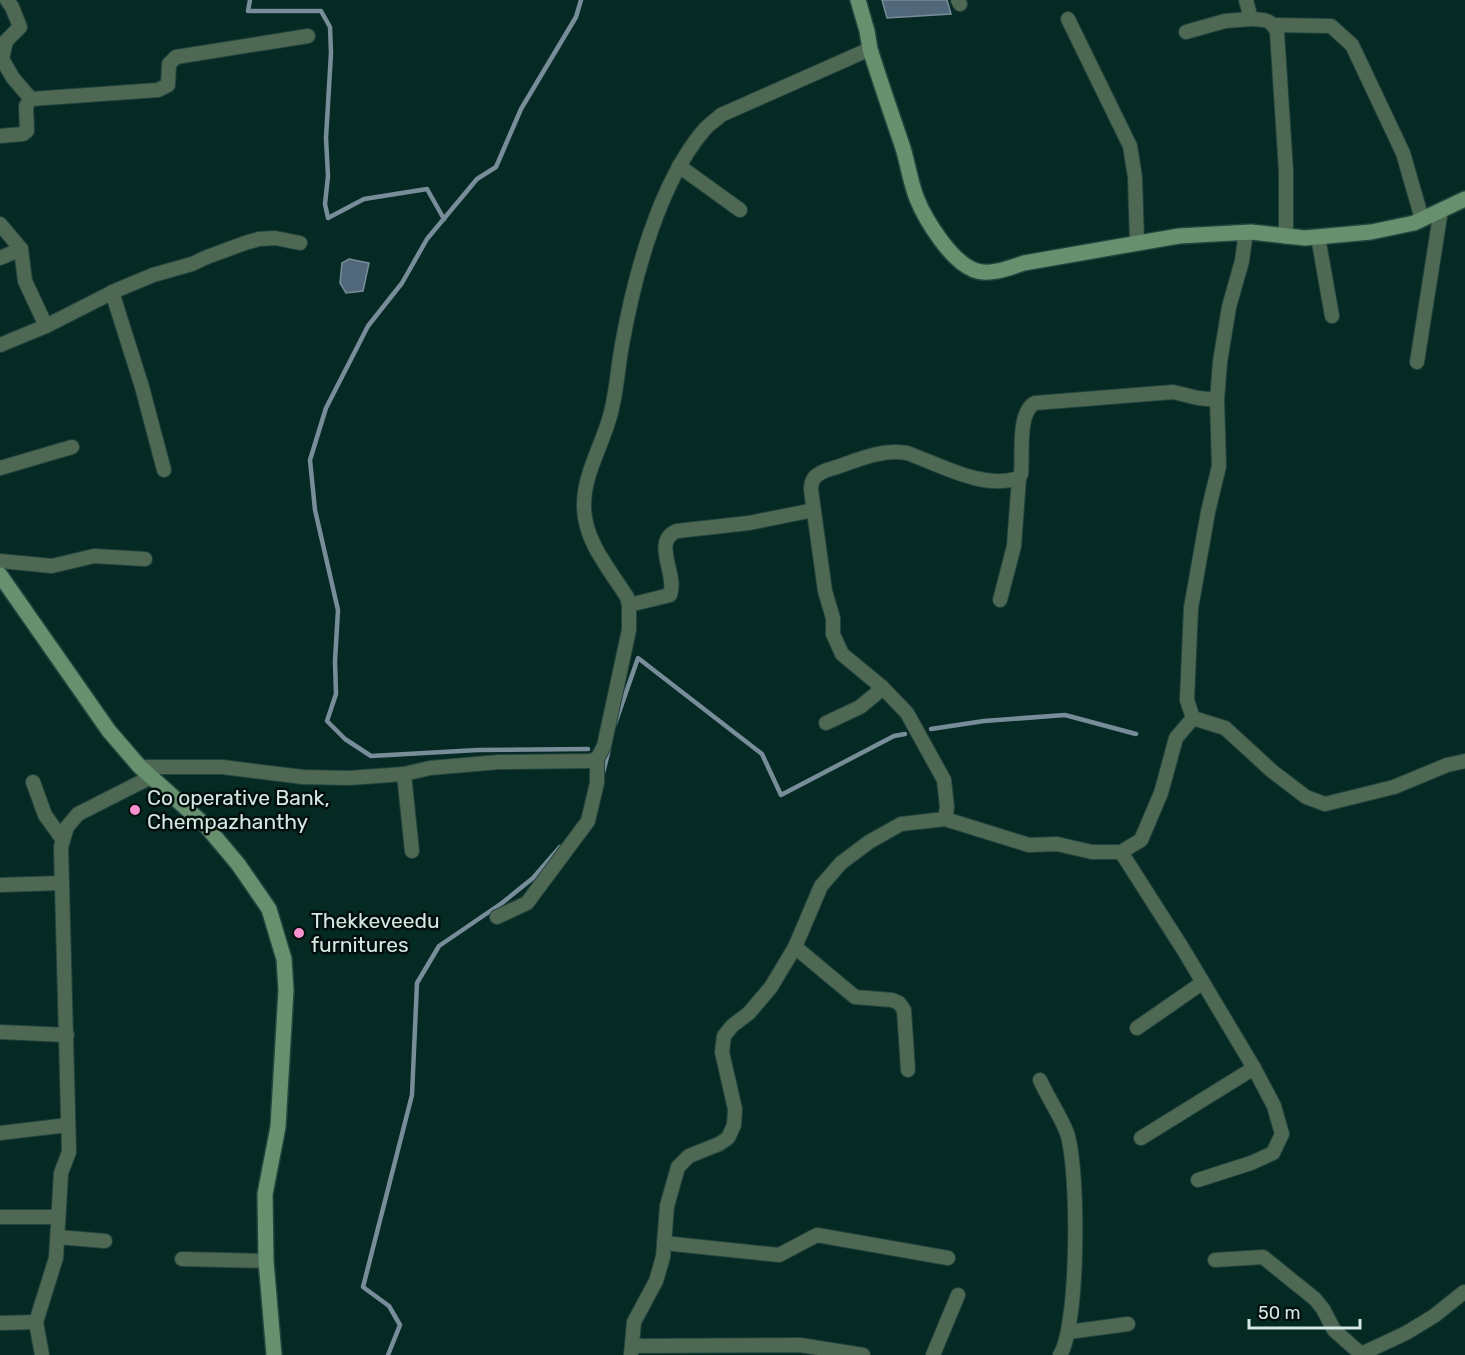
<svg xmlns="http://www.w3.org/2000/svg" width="1465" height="1355" font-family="Rubik,sans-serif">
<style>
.water{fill:#51677a;stroke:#788d9a;stroke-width:1.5}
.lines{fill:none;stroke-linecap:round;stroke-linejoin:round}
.stream{stroke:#788d9a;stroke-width:4.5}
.minor-casing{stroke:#22443e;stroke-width:16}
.secondary-casing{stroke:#22443e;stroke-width:18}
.minor{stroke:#4f6853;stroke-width:14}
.secondary{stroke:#67906e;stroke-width:15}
.poi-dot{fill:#f690cf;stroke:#030f0c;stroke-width:2}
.labels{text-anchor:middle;stroke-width:5;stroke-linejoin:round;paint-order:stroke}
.poi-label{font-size:21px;fill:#d4e7e3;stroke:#030f0c;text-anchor:start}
</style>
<rect width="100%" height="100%" fill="#052923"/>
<g class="water">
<path d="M882,0H947L951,14L887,18Z"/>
<path d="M349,259L369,263L363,291L346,293L340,283L342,263Z"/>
</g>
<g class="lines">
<g class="stream">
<path d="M250,0L248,11H321L330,27L331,53L326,138L328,176L325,204L328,218L364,199L427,189L444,219"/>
<path d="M581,0L576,17L521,109L496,167L477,179L427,239L402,283L368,326L326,408L310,460L315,510L338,610L335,661L336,694L327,721L345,739L371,756L478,750L588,749"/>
<path d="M615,724L638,658L762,754L781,795L894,736L905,734"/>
<path d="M931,729L984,721L1065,715L1136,734"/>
<path d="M603,773L609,749"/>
<path d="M388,1355L400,1325L389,1306L363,1287L412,1095L417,983L439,946L502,903L533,878L560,847"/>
</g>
<defs>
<g id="minor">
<path d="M7,0L12,7L20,27L6,41L2,59L13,78L31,99"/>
<path d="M958,0L960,4"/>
<path d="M1246,0L1251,19C1265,20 1271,19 1277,32L1286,171V237"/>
<path d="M1068,19L1130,146L1135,177L1137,243"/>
<path d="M1274,25L1331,26L1352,45L1403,153L1422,219"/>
<path d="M1186,32L1225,21L1251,19"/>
<path d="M0,136L23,134L27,131L26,106L31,99L158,90L168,85L169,64L176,57L308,36"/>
<path d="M679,166L740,210"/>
<path d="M0,224L21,249L25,281L46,326"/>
<path d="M1318,237L1332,316"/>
<path d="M0,258L21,249"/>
<path d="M112,292L142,387L164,470"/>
<path d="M0,345L46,326L117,290L153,275L192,264L207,257L245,243L259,239L275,238L300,243"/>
<path d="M1417,362L1441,210"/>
<path d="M0,468L72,447"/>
<path d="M0,561L52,566L94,556L145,559"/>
<path d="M1000,600L1014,546L1019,478"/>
<path d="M629,605L670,595C678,575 651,541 677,531L749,523L814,510"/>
<path d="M1193,718L1225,728L1272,771L1306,797L1325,804L1394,787L1447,765L1465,761"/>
<path d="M826,723L860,707L883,688"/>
<path d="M140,767H222L303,777L349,778L404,774L430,768L499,762L589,761L597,759L604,746L629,630V605L627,597C610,570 585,542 584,508C583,472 605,442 612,408C617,387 618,366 622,345C634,277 659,183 704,130C709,124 716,120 721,115L870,49"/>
<path d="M404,774L412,851"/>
<path d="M33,782L45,815L63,840"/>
<path d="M945,819L947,807L944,780L907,713L883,688L842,654L833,634V618L825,591L811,490C811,483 813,477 819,474C824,470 831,469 837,467C860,459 882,449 907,453C941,465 983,490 1019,478L1021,474C1023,456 1017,412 1035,403L1173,392L1198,398L1217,400"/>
<path d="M1121,852L1183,949L1254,1068L1274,1106L1282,1134L1273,1153L1251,1163L1198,1180"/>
<path d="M0,885L61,883"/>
<path d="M497,917L527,903L588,821L597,783V759"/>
<path d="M795,947L855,997L892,1000L899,1003L904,1010L908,1070"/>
<path d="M1137,1028L1202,983"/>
<path d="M0,1032L67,1035"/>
<path d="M1040,1080C1048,1098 1060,1115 1067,1133C1079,1169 1079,1325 1060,1355"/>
<path d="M0,1133L68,1125"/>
<path d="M1141,1138L1254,1068"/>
<path d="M0,1217H58"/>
<path d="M58,1237L105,1241"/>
<path d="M664,1243L779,1255L817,1235L948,1258"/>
<path d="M182,1259L266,1261"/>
<path d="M1215,1260L1263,1257L1315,1299L1323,1309L1334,1330L1361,1354"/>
<path d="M0,1323L36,1322"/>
<path d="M1068,1332L1128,1324"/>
<path d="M633,1346L800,1345L863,1355"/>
<path d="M42,1355L36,1322L56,1258L61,1173L69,1152L61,847L67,827L78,814L151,777"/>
<path d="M631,1355L634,1322L656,1281L663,1257L667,1206L678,1167L689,1156L719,1144L728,1138L734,1125L735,1109L722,1052L724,1036L732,1026L749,1013L771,987L795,947L821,886L841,863L869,842L901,824L945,819L1029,845L1057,844L1092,852H1121L1141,840L1161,793L1176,738L1193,718L1187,700L1191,608L1208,512L1219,466L1217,400L1220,362L1229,307L1242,261L1246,232"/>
<path d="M933,1355L958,1295"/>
<path d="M1359,1355L1406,1333L1434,1316L1464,1292"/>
</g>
<g id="secondary">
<path d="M858,0L867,31L870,49C880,81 891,113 902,145C908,163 910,182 917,199C926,221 951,261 974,270C989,276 1009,268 1024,263L1179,236L1251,232L1305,238L1371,232L1414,223L1465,199"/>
<path d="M0,575L109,731L140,767L206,826L238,864L269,909L284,959L286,990L278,1127L265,1194L266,1261L274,1355"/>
</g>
</defs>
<use href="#minor" class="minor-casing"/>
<use href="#secondary" class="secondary-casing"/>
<use href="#minor" class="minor"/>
<use href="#secondary" class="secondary"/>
</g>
<g class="poi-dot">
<circle cx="135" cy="810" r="6"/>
<circle cx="299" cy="933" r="6"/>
</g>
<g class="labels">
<g class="poi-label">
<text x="147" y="805">Co operative Bank,<tspan x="147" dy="24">Chempazhanthy</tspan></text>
<text x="311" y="928">Thekkeveedu<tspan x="311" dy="24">furnitures</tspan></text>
</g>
</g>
<path d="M1249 1319v9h111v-9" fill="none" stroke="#d4e7e3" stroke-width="3"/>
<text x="1258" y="1319" font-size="18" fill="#d4e7e3" stroke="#030f0c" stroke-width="4.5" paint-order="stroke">50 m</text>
</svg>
